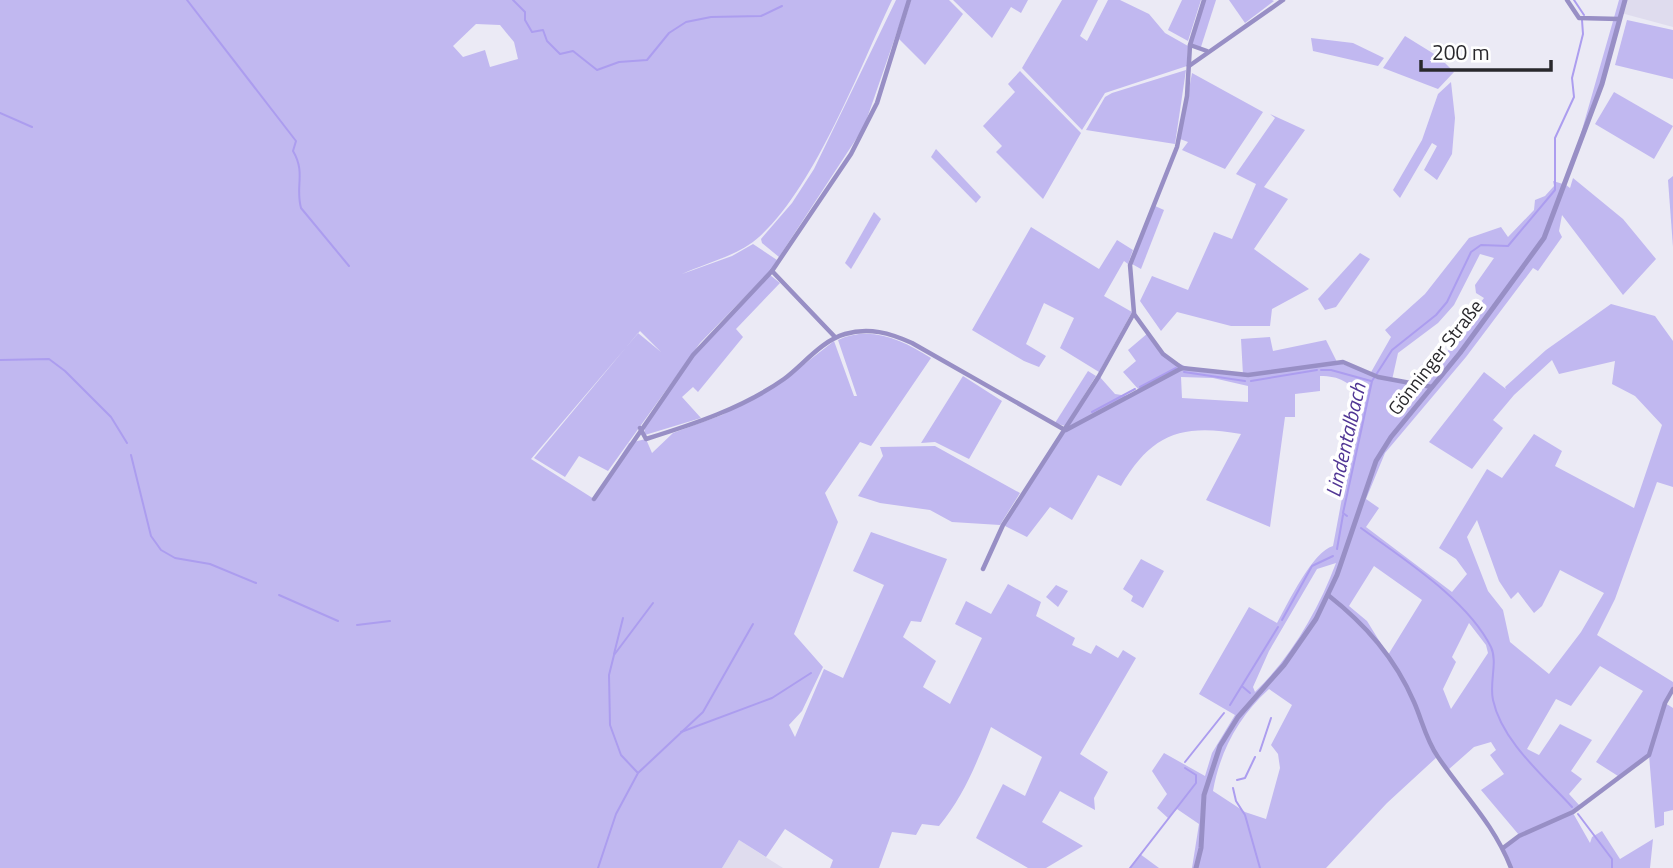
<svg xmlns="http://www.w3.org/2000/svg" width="1673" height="868" font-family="'Titillium Web',sans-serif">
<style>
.built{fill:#dfdcee}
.green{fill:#c1b8f0;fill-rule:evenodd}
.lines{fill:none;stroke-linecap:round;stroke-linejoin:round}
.stream{stroke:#ac9def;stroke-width:2}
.minor{stroke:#988fc5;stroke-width:4.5}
.tertiary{stroke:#988fc5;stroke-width:5}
.labels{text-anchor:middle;stroke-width:7;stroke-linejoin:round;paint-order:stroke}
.street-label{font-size:19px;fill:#29282c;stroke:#fff}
.water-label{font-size:21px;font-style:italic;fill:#503594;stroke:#fff}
</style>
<rect width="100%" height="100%" fill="#ebeaf5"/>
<g class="built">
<path d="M1625,0H1673V27L1621,13Z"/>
<path d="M739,840L783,868H722Z"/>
</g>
<g class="green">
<path d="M0,0H892C859,69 815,187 759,237C740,255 706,263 682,274L732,256L753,244L777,260L771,270L700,343L608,471L579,456L565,477L534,458L638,333L661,352L640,331L531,459L594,499L629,443L646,439L652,453L673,433L722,415L784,380L834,341L854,396H857L838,340C871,325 902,340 931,358L871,446L860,442L825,493L838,522L794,634L823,667L802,711L789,725L795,737L824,669L843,678L884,585L853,571L871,532L947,559L921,622L911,621L903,637L936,661L923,687L950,704L982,638L955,624L966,601L991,614L1008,584L1041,602L1036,616L1075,638L1072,645L1091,654L1096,645L1118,658L1123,650L1136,658L1080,754L1108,772L1094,798L1095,810L1060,791L1042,822L1083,846L1046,868H1028L976,838L1003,784L1025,796L1042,757L991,727C977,762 964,796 939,826L922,824L916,835L892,832L879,868H830L833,860L785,829L766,857L739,840L722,868H0ZM476,24L500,25L514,42L518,59L490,67L485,50L463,57L453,46Z"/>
<path d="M896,0H908L864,127L779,257L762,243L761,239L792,203L814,169Z"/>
<path d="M911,0H949L963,14L925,65L899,39Z"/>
<path d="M953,0H1028L1021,13L1011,7L992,38Z"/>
<path d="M1062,0H1098L1080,36L1087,41L1108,0H1120L1149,14L1165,33L1188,46L1187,66L1105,93L1082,130L1022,68Z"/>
<path d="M1182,0H1201L1188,41L1168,30Z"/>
<path d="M1205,0H1216L1200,50L1191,44Z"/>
<path d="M1229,0H1272L1274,1L1245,23Z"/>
<path d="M1619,0H1625L1602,84L1566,185L1570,188L1573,178L1623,219L1656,259L1623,295L1562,215L1559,231L1562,237L1538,271L1533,268L1466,357L1385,453L1366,499L1379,508L1366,527L1452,592L1467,574L1456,559L1439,548L1487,469L1502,478L1534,434L1562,451L1555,466L1634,508L1662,425L1635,396L1612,384L1615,361L1559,374L1552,360L1514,395L1493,420L1503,428L1472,469L1429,442L1484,372L1506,389L1505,387L1546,350L1611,304L1655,316L1673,341V487L1657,482L1615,599L1597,635L1673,682V689L1665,703L1673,708V810L1664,812V825L1655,828L1649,755L1618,776L1596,762L1643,691L1600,666L1571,706L1556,699L1527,749L1539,755L1560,724L1592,740L1571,771L1582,779L1569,794L1580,806L1573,813L1590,843L1592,837L1602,831L1620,859L1653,839L1650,868H1511L1503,848L1519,835L1481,790L1504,774L1490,755L1496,750L1491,742L1474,747L1448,770L1437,757L1387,803L1326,868H1192L1199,824L1177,809L1168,818L1157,808L1167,794L1152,771L1164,753L1205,776L1212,753L1235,715L1199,694L1249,607L1277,623C1288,603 1313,551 1333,546L1361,397C1349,382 1340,376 1320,376V391L1295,394V417H1285L1270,527L1206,500L1241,434C1182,423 1151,434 1121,486L1098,475L1072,520L1050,507L1027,537L1003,525L1099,376L1115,394L1128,396L1139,390L1123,372L1136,361L1128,350L1148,333C1175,374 1199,370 1243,375L1241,339L1270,337L1273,351L1326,340L1337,362L1370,374L1391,337L1385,330L1425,294L1469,238L1501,227L1508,237L1534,210L1535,200L1545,196L1554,186L1553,181L1563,184L1580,137ZM1480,254L1494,258L1475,285L1476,293L1484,298L1455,336L1457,339L1422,385L1392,380L1398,353L1438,323L1454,305ZM1181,377L1213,378L1248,386V402L1182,398ZM1477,520L1499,581L1511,599L1518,592L1534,613L1542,606L1560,570L1604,593L1581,632L1549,674L1510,642L1503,610L1488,591L1467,537ZM1336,563C1318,611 1291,657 1255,692L1253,687L1269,651L1317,569ZM1374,566L1422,600L1388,655L1367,621L1349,606ZM1469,623L1486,645L1488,653L1451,709L1443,689L1456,662L1452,657ZM1269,689L1292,705L1271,745L1278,754L1280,768L1266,819L1245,812L1213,791C1220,751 1239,716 1269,689Z"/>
<path d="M1627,20L1673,30V79L1615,65Z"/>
<path d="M1405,36L1439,57L1454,72L1438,89L1383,68Z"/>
<path d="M1311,38L1353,43L1384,58L1378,66L1313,51Z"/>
<path d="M1186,70L1175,144L1086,130L1105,97L1112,93Z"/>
<path d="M1020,71L1081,133L1043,199L996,152L1002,146L983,126L1015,92L1008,84Z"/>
<path d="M1192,73L1263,112L1225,169L1182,150L1188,142L1180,139Z"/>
<path d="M1451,82L1455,118L1452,154L1437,180L1424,170L1437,146L1432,143L1400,198L1393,190L1422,140L1438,94Z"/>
<path d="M1614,92L1673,126L1654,159L1595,124Z"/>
<path d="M1270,114L1305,130L1264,187L1288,199L1254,249L1309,289L1272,309L1270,326H1231L1177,312L1161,331L1140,301L1152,276L1188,290L1214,232L1232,239L1256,184L1236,174L1275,118Z"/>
<path d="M936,149L981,197L976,203L931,157Z"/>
<path d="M1673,176V247L1668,180Z"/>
<path d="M1155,206L1164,210L1141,269L1132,264Z"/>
<path d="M874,212L881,219L851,269L845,263Z"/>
<path d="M1031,227L1099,269L1117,240L1133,250L1128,264L1124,261L1104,296L1132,312L1099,372L1060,348L1074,318L1044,303L1026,344L1046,356L1039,367L1024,361L972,330Z"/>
<path d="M1360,253L1370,259L1336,307L1325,310L1318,299Z"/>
<path d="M770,275L780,283L736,329L743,337L698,392L693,387L682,397L701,418L645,435L644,424L699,349Z"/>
<path d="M1088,371L1096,376L1065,426L1055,423Z"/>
<path d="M963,376L1002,401L969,459L935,442L921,443Z"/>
<path d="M935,446L1020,493L1000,525L952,522L930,510L880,503L858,496L883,456L880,447Z"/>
<path d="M1141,559L1164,571L1143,608L1131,601L1133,596L1123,589Z"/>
<path d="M1056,585L1068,591L1058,607L1046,597Z"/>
<path d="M1140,854L1159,868H1130Z"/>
</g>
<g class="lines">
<g class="stream">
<path d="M187,0L296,141L293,151C306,173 295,186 301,208L349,266"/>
<path d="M513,0L525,12V20L532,32L543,30L547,41L560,54L573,51L597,70L619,62L647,60L669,33L686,22L711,17L761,16L782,6"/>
<path d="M1574,0L1584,15"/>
<path d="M0,113L32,127"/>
<path d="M0,360L49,359L65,371L111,417L127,443"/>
<path d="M1321,370H1331L1371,381"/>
<path d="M1184,372L1245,381"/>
<path d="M1251,381L1317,370"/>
<path d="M1140,387L1176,368"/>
<path d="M1092,412L1135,389"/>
<path d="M131,455L151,536L161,550L175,558L210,564L256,583"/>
<path d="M1347,516L1343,513L1372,381L1392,350L1436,315L1447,302L1471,252L1481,245L1508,246L1555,190V138L1574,97L1572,78L1583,34L1582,20"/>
<path d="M1361,528C1403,559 1467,599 1491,647C1498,662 1489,683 1493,700C1502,742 1545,777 1572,807"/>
<path d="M1337,549L1343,515"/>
<path d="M279,595L338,621"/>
<path d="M1282,620L1312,566L1333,556"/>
<path d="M357,625L390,621"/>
<path d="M614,654L623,618"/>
<path d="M1243,687L1250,693"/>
<path d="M1230,705L1278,627"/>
<path d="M681,732L772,698L811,673"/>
<path d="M1260,751L1271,718"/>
<path d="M1185,762L1224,713"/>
<path d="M637,772L621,755L610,725L609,675L614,655L653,603"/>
<path d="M1237,780L1245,778L1255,757"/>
<path d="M1233,788L1236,801L1245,815L1260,868"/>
<path d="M1578,814L1612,859V868"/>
<path d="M598,868L616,814L638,773L703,712L753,624"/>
<path d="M1130,868L1196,783V775L1185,768"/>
</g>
<g class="minor">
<path d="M1567,0L1579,18L1619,19"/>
<path d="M1190,45L1207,51"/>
<path d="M1189,66L1283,0"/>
<path d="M772,271L835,337"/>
<path d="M1134,314L1163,354L1182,368"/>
<path d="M640,428L646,439C694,424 743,408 784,379C803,365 821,341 845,334C869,327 890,333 912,343L1065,430"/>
<path d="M1066,430L1182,368L1248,375L1343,362L1378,377L1432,387"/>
<path d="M594,499L693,355L772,271L851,154L877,103L909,0"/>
<path d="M983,569L1003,525L1099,376L1134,313L1130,265L1177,147L1187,96L1190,45L1204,0"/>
<path d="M1328,595C1366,625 1395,658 1414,702C1422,720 1426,740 1438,757C1463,794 1494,824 1511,868"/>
<path d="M1503,848L1519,836L1573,812L1649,755L1665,703L1673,689"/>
</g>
<path class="tertiary" d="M1196,868L1201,848L1204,795L1220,746L1238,717L1284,665L1316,619L1337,575L1376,461L1391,437L1460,353L1544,238L1602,84L1625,0"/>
</g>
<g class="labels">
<g class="street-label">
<text transform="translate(1435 357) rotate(-52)" y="7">Gönninger Straße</text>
</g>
<g class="water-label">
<text transform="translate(1346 440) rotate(-77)" y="7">Lindentalbach</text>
</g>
</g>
<path d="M1421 60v10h130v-10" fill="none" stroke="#29282c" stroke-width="3.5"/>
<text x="1432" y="60" font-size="21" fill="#29282c" stroke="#ffffff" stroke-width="5" paint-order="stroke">200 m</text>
</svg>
